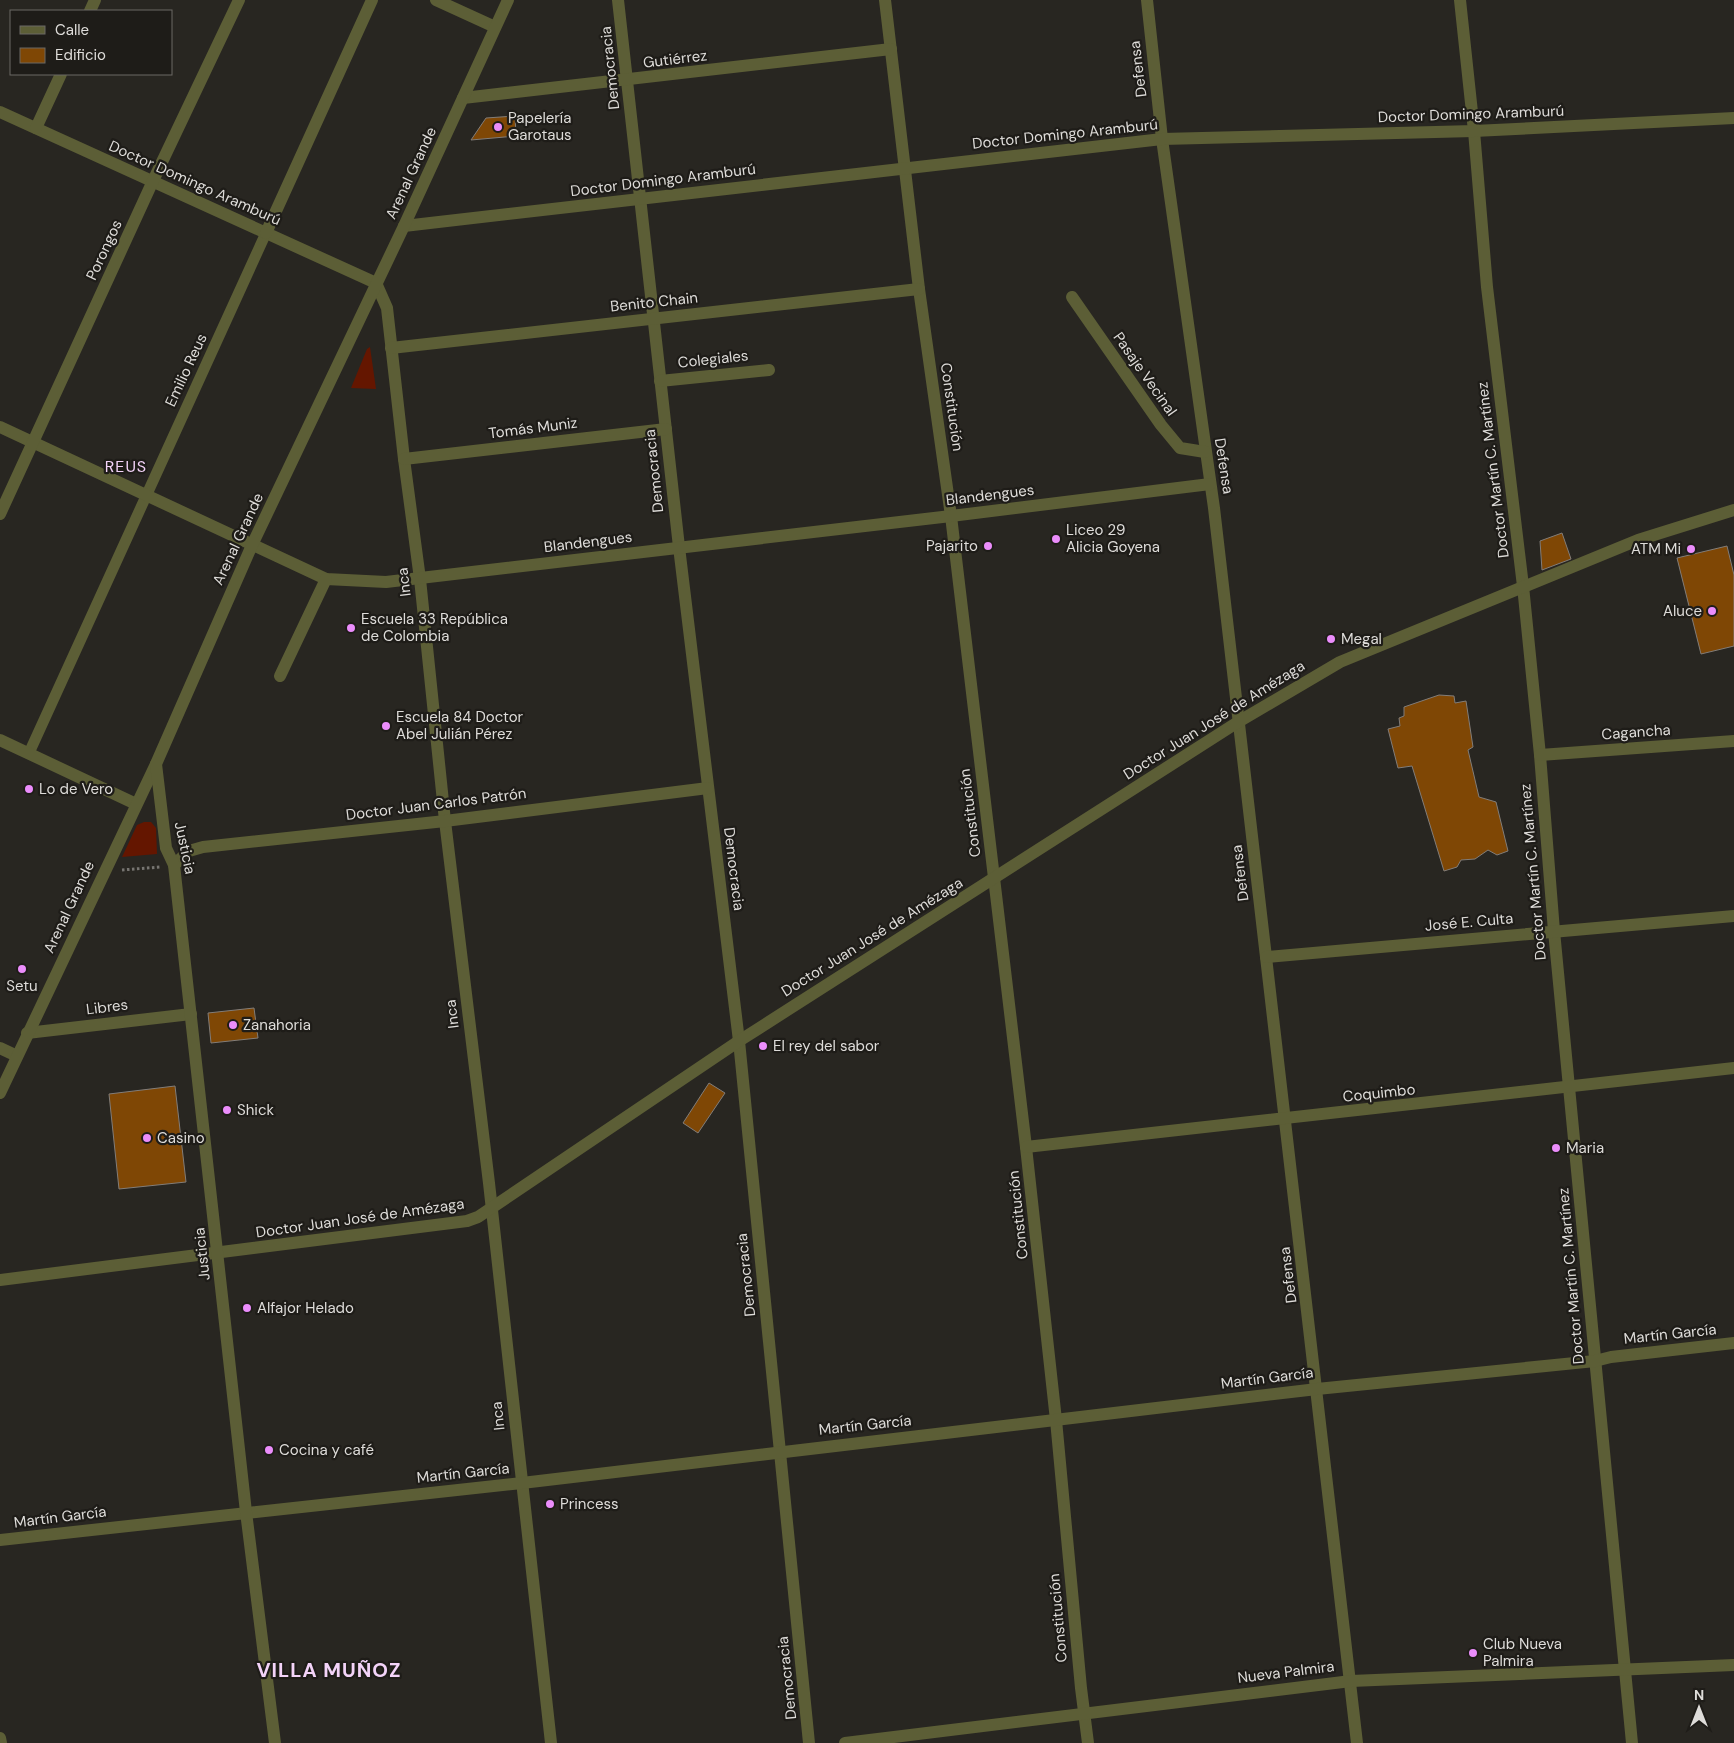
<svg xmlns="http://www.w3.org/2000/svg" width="1734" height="1743" font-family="'DM Sans',sans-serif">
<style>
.green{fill:#641600}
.building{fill:#7f4705;stroke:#827d79}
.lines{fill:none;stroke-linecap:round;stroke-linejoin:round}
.path{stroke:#777571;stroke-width:3;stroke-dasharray:2.5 2.5;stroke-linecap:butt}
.pedestrian{stroke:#5c5e36;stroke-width:11}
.minor{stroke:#5c5e36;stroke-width:12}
.tertiary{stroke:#5c5e36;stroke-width:12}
.poi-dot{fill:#eb8dfb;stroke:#1e1c18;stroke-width:2}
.labels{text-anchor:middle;stroke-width:4.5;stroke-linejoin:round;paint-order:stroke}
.street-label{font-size:15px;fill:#dedcd9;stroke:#1e1c18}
.poi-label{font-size:15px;fill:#dedcd9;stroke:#1e1c18;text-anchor:start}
.neighbourhood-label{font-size:16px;letter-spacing:1px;fill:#f3d3f8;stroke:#1e1c18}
.district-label{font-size:20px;font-weight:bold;letter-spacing:1px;fill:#f3d3f8;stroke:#1e1c18}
</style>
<rect width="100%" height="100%" fill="#282621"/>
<g class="green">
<path d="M370,347L376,389L351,388L367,349Z"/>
<path d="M144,822H151L156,828L157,854L122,857L137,825Z"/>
</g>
<g class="building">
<path d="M515,116L516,136L471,140L486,118Z"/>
<path d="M1562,533L1571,559L1542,570L1540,541Z"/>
<path d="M1727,546L1734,575V646L1701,654L1677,558Z"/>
<path d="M1439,695L1454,696L1455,703L1466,701L1473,747L1468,750L1479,797L1496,802L1508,851L1497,855L1488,850L1475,859L1461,860L1457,867L1444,871L1412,766L1398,768L1388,729L1400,726L1399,718L1404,716V707Z"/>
<path d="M254,1008L258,1038L211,1043L208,1013Z"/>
<path d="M709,1083L725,1093L698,1133L683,1123Z"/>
<path d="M175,1086L186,1182L119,1189L109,1094Z"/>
</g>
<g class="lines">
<path class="path" d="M122,870L160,867"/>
<path class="pedestrian" d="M29,753L266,233"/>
<g class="minor">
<path d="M436,0L495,27"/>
<path d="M618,0L679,547L739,1041L809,1743"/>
<path d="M885,0L919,289L951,516L1026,1147L1056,1420L1081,1688L1088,1743"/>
<path d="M1147,0L1162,139L1214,508L1357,1743"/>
<path d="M1460,0L1474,131L1487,287L1523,586L1540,755L1554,931L1632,1743"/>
<path d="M90,11L95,0"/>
<path d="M463,98L891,49"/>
<path d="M0,112L376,283L387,308L404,459L420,579L445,821L489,1183L551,1743"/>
<path d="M36,128L61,74"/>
<path d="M404,226L1162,139L1474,131L1734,118"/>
<path d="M266,233L372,0"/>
<path d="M1072,297L1161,425L1180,448L1205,452"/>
<path d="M391,348L919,289"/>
<path d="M660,381L769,370"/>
<path d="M0,427L326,579L386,582L951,516L1210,484"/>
<path d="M404,459L666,429"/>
<path d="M0,514L152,183L239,0"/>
<path d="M280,676L326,579"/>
<path d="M0,740L136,804"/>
<path d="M1540,755L1734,741"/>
<path d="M174,865L189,851L203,847L445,821L708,788"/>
<path d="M1266,957L1734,916"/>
<path d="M27,1033L191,1014"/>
<path d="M0,1048L17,1056"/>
<path d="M0,1093L156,764"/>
<path d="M1026,1147L1734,1068"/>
<path d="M0,1540L522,1483L1317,1389L1595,1361L1611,1357L1734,1343"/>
<path d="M0,1738L1,1743"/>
</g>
<g class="tertiary">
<path d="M0,1280L467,1221L478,1217L739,1041L1238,722L1340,662L1638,540L1734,510"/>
<path d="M275,1743L246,1512L174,865L166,848L156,764L253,543L404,226L508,0"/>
<path d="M845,1743L1351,1681L1734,1665"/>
</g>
</g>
<g class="poi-dot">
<circle cx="498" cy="127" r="5"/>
<circle cx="1056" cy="539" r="5"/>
<circle cx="988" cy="546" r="5"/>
<circle cx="1691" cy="549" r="5"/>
<circle cx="1712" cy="611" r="5"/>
<circle cx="351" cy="628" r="5"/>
<circle cx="1331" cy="639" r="5"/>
<circle cx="386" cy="726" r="5"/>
<circle cx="29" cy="789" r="5"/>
<circle cx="22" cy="969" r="5"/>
<circle cx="233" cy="1025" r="5"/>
<circle cx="763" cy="1046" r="5"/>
<circle cx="227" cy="1110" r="5"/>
<circle cx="147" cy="1138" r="5"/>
<circle cx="1556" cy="1148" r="5"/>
<circle cx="247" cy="1308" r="5"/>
<circle cx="269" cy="1450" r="5"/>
<circle cx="550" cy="1504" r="5"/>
<circle cx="1473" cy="1653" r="5"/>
</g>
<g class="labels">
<g class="street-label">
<text transform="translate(675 59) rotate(-7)" y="5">Gutiérrez</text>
<text transform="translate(610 68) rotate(-96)" y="5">Democracia</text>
<text transform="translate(1138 69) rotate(-97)" y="5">Defensa</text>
<text transform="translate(1471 114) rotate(-2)" y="5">Doctor Domingo Aramburú</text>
<text transform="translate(1065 134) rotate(-6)" y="5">Doctor Domingo Aramburú</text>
<text transform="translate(411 173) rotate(-65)" y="5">Arenal Grande</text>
<text transform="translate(663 180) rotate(-7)" y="5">Doctor Domingo Aramburú</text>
<text transform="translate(195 183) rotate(24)" y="5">Doctor Domingo Aramburú</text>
<text transform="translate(104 250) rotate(-65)" y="5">Porongos</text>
<text transform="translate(654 302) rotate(-6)" y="5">Benito Chain</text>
<text transform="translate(713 359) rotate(-6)" y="5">Colegiales</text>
<text transform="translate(186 370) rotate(-65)" y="5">Emilio Reus</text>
<text transform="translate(1145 374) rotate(55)" y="5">Pasaje Vecinal</text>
<text transform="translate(952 407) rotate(82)" y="5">Constitución</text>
<text transform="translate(533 428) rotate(-7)" y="5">Tomás Muniz</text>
<text transform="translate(1224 466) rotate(81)" y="5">Defensa</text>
<text transform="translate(1493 470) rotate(-97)" y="5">Doctor Martín C. Martínez</text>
<text transform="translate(654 471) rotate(-96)" y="5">Democracia</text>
<text transform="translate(990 495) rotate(-7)" y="5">Blandengues</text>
<text transform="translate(238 539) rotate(-65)" y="5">Arenal Grande</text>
<text transform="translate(588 542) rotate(-7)" y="5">Blandengues</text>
<text transform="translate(404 582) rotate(-97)" y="5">Inca</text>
<text transform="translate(1214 720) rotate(-32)" y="5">Doctor Juan José de Amézaga</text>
<text transform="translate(1636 732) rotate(-4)" y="5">Cagancha</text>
<text transform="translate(436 804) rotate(-7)" y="5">Doctor Juan Carlos Patrón</text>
<text transform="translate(970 813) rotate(-97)" y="5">Constitución</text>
<text transform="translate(185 848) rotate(78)" y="5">Justicia</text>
<text transform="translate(734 869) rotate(83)" y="5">Democracia</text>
<text transform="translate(1533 872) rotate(-95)" y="5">Doctor Martín C. Martínez</text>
<text transform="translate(1240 873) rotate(-97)" y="5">Defensa</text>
<text transform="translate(69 907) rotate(-65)" y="5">Arenal Grande</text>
<text transform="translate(1469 922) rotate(-5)" y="5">José E. Culta</text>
<text transform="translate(872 937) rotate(-32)" y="5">Doctor Juan José de Amézaga</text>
<text transform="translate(107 1007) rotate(-7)" y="5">Libres</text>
<text transform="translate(452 1014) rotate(-97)" y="5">Inca</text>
<text transform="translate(1379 1093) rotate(-6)" y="5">Coquimbo</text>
<text transform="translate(1018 1215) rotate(-96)" y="5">Constitución</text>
<text transform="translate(360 1218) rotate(-8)" y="5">Doctor Juan José de Amézaga</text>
<text transform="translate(202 1254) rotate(-96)" y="5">Justicia</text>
<text transform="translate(746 1275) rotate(-96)" y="5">Democracia</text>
<text transform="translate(1288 1275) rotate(-97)" y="5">Defensa</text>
<text transform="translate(1571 1276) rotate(-95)" y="5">Doctor Martín C. Martínez</text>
<text transform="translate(1670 1334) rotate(-6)" y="5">Martín García</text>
<text transform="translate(1267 1378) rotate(-7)" y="5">Martín García</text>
<text transform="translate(498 1416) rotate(-96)" y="5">Inca</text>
<text transform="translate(865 1425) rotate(-6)" y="5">Martín García</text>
<text transform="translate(463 1473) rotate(-6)" y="5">Martín García</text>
<text transform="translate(60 1517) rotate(-7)" y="5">Martín García</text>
<text transform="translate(1058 1618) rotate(-95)" y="5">Constitución</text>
<text transform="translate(1286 1672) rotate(-7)" y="5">Nueva Palmira</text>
<text transform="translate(787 1678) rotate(-96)" y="5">Democracia</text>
</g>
<g class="poi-label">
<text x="508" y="123">Papelería<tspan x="508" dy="17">Garotaus</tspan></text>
<text x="1066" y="535">Liceo 29<tspan x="1066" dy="17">Alicia Goyena</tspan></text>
<text x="978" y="551" text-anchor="end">Pajarito</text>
<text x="1681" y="554" text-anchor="end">ATM Mi</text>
<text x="1702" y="616" text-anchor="end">Aluce</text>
<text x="361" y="624">Escuela 33 República<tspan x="361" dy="17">de Colombia</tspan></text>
<text x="1341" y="644">Megal</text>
<text x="396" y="722">Escuela 84 Doctor<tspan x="396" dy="17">Abel Julián Pérez</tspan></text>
<text x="39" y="794">Lo de Vero</text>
<text x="22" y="991" text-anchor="middle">Setu</text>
<text x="243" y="1030">Zanahoria</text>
<text x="773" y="1051">El rey del sabor</text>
<text x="237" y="1115">Shick</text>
<text x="157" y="1143">Casino</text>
<text x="1566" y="1153">Maria</text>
<text x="257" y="1313">Alfajor Helado</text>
<text x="279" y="1455">Cocina y café</text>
<text x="560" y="1509">Princess</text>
<text x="1483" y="1649">Club Nueva<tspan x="1483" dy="17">Palmira</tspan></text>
</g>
<g class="neighbourhood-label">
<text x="126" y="472">REUS</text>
</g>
<g class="district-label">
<text x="329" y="1677">VILLA MUÑOZ</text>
</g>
</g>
<rect x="10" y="10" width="162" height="65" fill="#1e1c18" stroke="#6b6965"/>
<rect x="20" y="26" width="25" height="8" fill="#5c5e36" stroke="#6b6965"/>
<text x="55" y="35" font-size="15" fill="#dedcd9">Calle</text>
<rect x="20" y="48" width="25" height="15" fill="#7f4705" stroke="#6b6965"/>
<text x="55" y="60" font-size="15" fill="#dedcd9">Edificio</text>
<g transform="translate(1699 1708)" stroke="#1e1c18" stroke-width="4" paint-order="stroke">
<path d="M0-4L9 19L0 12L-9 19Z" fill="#dedcd9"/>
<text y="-8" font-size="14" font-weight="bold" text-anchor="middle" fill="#dedcd9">N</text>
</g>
</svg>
